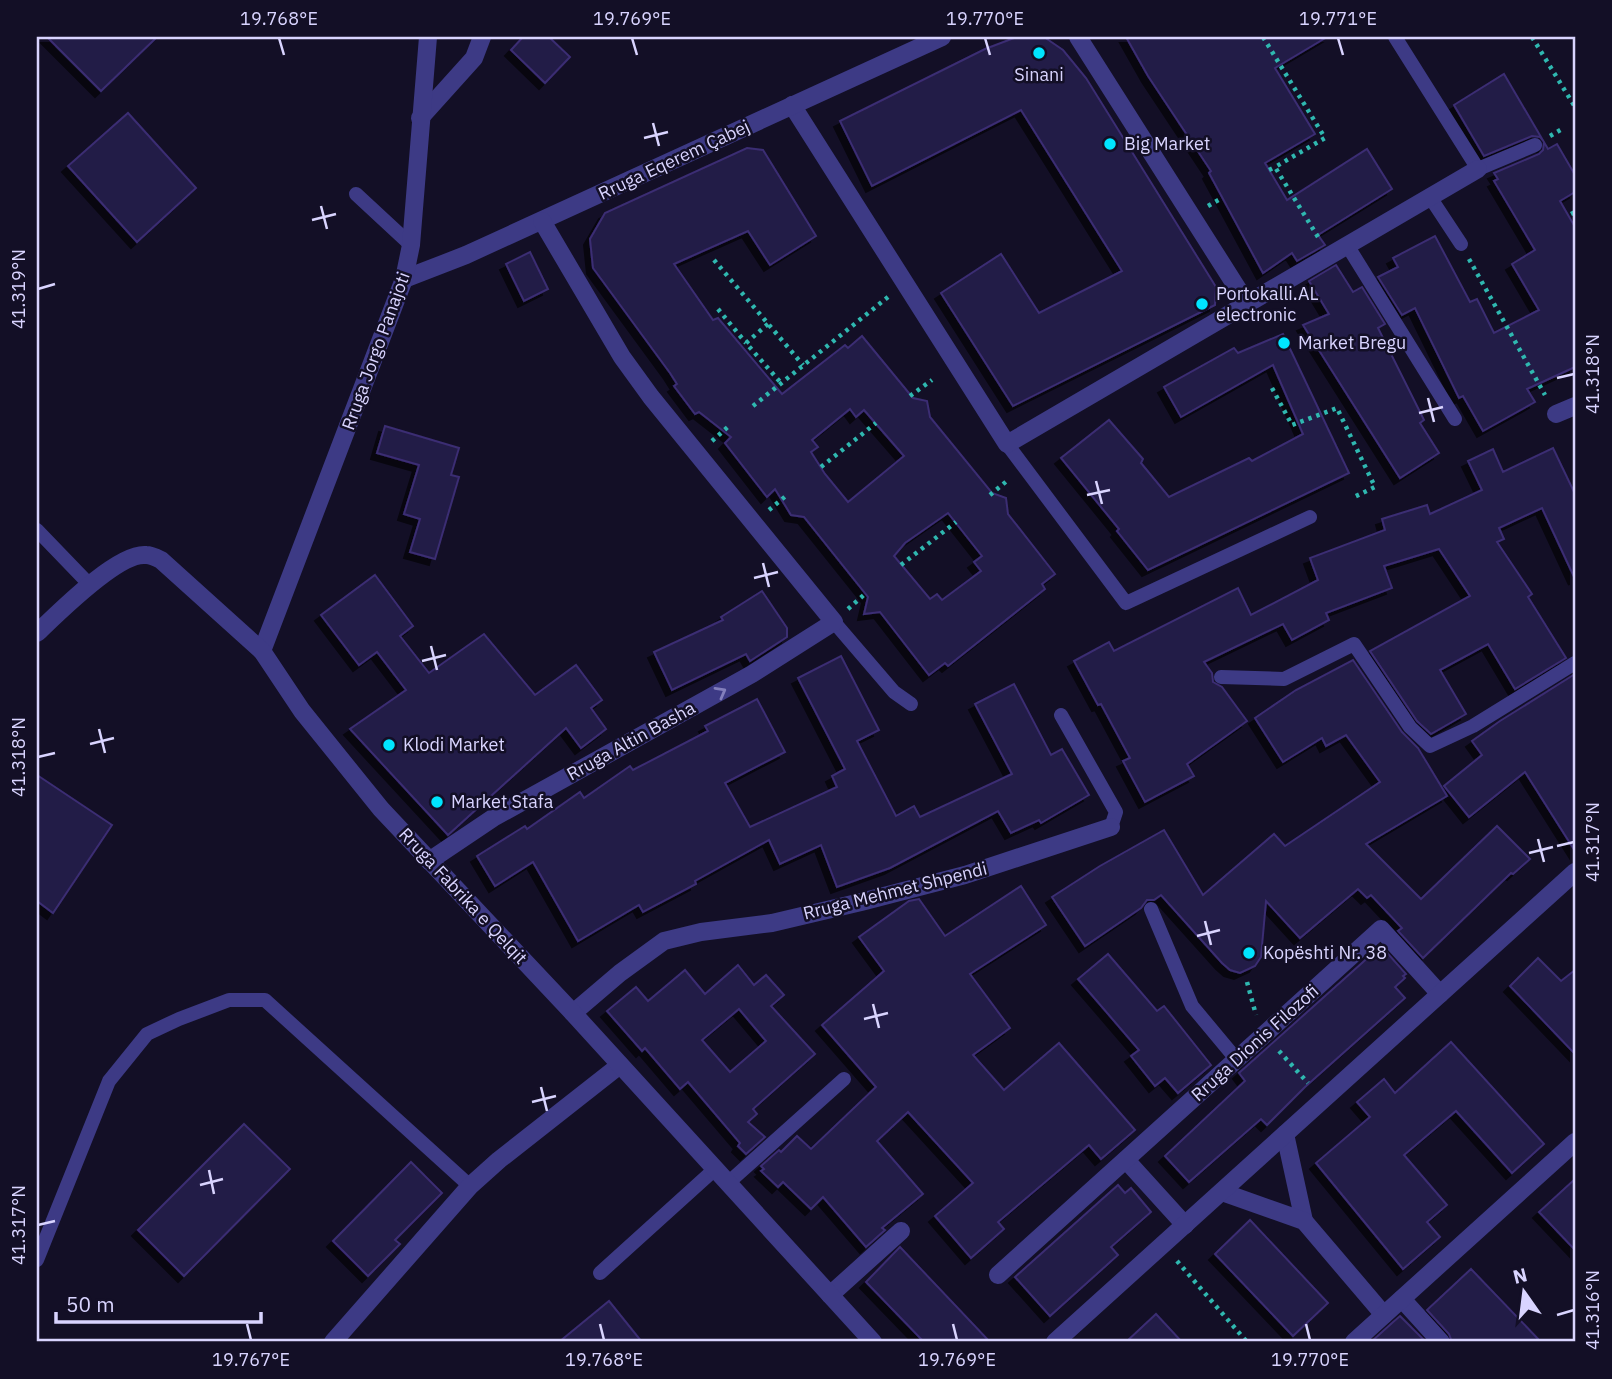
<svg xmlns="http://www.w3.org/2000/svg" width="1612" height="1379" font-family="'IBM Plex Sans',sans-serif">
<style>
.building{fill:#241b47;stroke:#3b2d73;stroke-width:2;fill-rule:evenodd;filter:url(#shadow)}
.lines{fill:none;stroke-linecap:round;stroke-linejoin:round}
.path{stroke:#2fb8b0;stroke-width:4.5;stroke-dasharray:3.5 5;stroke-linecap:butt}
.service{stroke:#3d3a85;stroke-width:14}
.minor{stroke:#3d3a85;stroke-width:18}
.tertiary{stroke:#3d3a85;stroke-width:18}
.oneway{stroke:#837fbc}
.ticks{fill:none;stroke:#d9d4ff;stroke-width:2.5}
.poi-dot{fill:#00e5ff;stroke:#130f26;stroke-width:2.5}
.labels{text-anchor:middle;stroke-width:5;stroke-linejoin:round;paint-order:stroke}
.poi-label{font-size:18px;fill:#d9d4ff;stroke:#130f26;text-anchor:start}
.street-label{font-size:18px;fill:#d9d4ff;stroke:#130f26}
.neatline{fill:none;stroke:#d9d4ff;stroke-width:2.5}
.ticks-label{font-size:18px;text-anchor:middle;fill:#d9d4ff}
</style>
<defs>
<filter id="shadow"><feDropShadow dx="-6" dy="6" stdDeviation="0" flood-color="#0009"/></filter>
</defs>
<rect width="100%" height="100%" fill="#130f26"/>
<g class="building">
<path d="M47,37H157L101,91Z"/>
<path d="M523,37H549L570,57L545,83L511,50Z"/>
<path d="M1044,37L1063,50L1086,78L1216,287L1215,305L1013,406L941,293L1001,254L1039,313L1122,271L1021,110L872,186L840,121L985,49L1014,38Z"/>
<path d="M1126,37H1327L1275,68L1315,134L1265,163L1287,200L1367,149L1392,189L1318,235L1325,245L1297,261L1292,253L1263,273L1209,173L1211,171L1148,76Z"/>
<path d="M1504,74L1548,149L1557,144L1575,175V192L1560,201L1575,227V367L1527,389L1535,402L1483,431L1463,396L1459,398L1415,308L1402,315L1378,277L1398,267L1393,258L1435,236L1470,302L1477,299L1494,333L1539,310L1512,264L1535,250L1494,181L1498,179L1494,173L1539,154L1543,150L1544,142L1540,137L1532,136L1484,156L1454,105Z"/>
<path d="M128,113L196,188L137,242L68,166Z"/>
<path d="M747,148L763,150L816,236L770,265L748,231L674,264L713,320L718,318L782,394L845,345L848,348L862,336L913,398L927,401L930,417L992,493L1006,498L1008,514L1055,574L1042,584L1045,589L948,666L945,663L929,675L880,612L864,614L868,597L804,517L791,515L775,489L767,497L725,443L731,437L699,412L695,414L674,386L677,384L670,373L593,268L590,239L605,213ZM850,409L856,417L864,410L904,456L848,502L825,474L811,452L818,447L812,440ZM948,513L982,556L974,562L981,571L942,600L937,594L930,599L894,556L905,543Z"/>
<path d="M530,252L548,289L524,301L506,264Z"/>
<path d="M1336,265L1353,292L1362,287L1385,324L1378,328L1424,420L1420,423L1439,453L1400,478L1303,325L1329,314L1309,281Z"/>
<path d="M1283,334L1349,473L1148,570L1117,531L1119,529L1061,458L1109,420L1143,459L1141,463L1169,497L1249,458L1252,461L1303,434L1273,365L1181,417L1164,387L1234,348L1238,353Z"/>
<path d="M385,426L459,448L451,475L459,477L435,559L410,552L420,519L404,514L419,465L377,453Z"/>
<path d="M1553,448L1575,494V579L1542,508L1499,528L1504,539L1497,542L1532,594L1528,597L1566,658L1515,689L1488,644L1440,670L1466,714L1431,734L1417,721L1370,651L1470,596L1439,549L1384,566L1392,588L1326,613L1329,620L1292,640L1283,624L1204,662L1212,673L1213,682L1222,687L1247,721L1187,764L1194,776L1145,802L1123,761L1130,758L1101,704L1098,705L1074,661L1109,642L1114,651L1238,588L1251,615L1318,580L1310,558L1385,530L1382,519L1427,505L1430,514L1482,490L1468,461L1493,449L1503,472Z"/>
<path d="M375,575L413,626L400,636L429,673L484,634L535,695L576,665L602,700L591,708L606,729L581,748L566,728L448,835L350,729L406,690L377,652L359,665L321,615Z"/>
<path d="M762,591L787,628V637L750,661L746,654L672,690L654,652L723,620L721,617Z"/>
<path d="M841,656L879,730L857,741L896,816L914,806L920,817L1012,774L975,704L1014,684L1051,755L1062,749L1089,795L1041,823L1039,820L1011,833L998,811L890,868L837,887L821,845L780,864L769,840L695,881L696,884L643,912L639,905L578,941L533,862L495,886L477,856L525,826L527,829L580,792L584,798L630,766L633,770L708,731L705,726L757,699L785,752L725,783L750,827L837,787L832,776L845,769L798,678Z"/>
<path d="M1353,660L1402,732L1418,748L1447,796L1366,844L1421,899L1497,826L1530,859L1513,874L1511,873L1423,958L1398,931L1402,928L1371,895L1367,898L1358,889L1300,938L1266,901L1261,957L1255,966L1240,973L1230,970L1222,963L1161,895L1154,900H1147L1141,908L1085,946L1052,897L1100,866L1164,830L1203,895L1274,834L1285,846L1380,782L1346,735L1326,746L1322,738L1283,762L1255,718L1296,690Z"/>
<path d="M1575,674V851L1525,772L1469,817L1444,786L1482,755L1472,741L1500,721Z"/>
<path d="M37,775L112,825L53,913L37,901Z"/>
<path d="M1021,886L1046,925L970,974L1010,1028L973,1055L1004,1090L1059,1043L1135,1130L1101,1159L1089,1145L998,1222L1004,1229L971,1258L935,1216L973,1183L908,1112L877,1141L923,1194L882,1228L885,1230L866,1247L823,1197L811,1209L783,1182L778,1187L761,1171L764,1169L761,1166L779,1150L781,1152L797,1136L811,1149L876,1087L822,1025L884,971L859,937L909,901L919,899L945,936Z"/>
<path d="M1381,946L1406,974L1403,976L1405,978L1395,987L1405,998L1305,1087L1267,1125L1261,1119L1189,1182L1165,1156L1245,1081L1239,1073Z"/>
<path d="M1108,954L1157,1011L1164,1006L1211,1065L1178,1093L1165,1078L1155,1086L1131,1056L1139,1050L1078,979Z"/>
<path d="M1538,958L1561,981L1575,970V1054L1510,986Z"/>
<path d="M738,965L754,985L766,975L784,995L771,1006L815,1054L753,1109L757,1114L748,1122L765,1137L746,1154L738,1146L740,1143L688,1082L680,1089L645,1048L642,1051L607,1011L636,987L648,1001L685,970L705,994ZM739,1009L766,1041L730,1072L702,1040Z"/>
<path d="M1451,1042L1544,1144L1512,1173L1456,1111L1404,1155L1447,1205L1427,1222L1440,1237L1403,1269L1316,1163L1370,1117L1357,1102L1384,1079L1395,1093Z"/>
<path d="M244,1124L290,1169L184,1276L138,1230Z"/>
<path d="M411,1162L442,1193L395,1240L400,1244L368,1276L333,1241Z"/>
<path d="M1575,1179V1250L1539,1212Z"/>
<path d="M1118,1185L1125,1193L1131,1188L1151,1212L1111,1247L1118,1255L1050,1316L1015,1277Z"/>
<path d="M1250,1220L1328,1303L1293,1336L1215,1254Z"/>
<path d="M900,1247L990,1342H924L866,1282Z"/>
<path d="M1471,1269L1541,1342H1452L1449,1334L1427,1310Z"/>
<path d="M609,1301L642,1342H559Z"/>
<path d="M1156,1314L1182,1342H1126Z"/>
<path d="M1400,1316L1426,1342H1371L1392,1323Z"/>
</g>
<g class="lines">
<g class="path">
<path d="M1263,37L1325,138L1275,167L1318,237"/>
<path d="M1532,37L1575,107"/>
<path d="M1550,136L1562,129"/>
<path d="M1269,170L1275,167"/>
<path d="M1208,206L1222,198"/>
<path d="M1571,214L1575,212"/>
<path d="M1469,259L1545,395"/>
<path d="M714,260L803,365"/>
<path d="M718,309L746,343"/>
<path d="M768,324L746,343L781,383"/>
<path d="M1272,388L1292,425L1337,408L1375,487L1354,497"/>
<path d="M910,396L932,380"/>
<path d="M753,406L888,297"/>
<path d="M712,441L730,425"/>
<path d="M821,467L876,423"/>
<path d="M990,495L1008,480"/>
<path d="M769,510L787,495"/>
<path d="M901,565L956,522"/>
<path d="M848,609L866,593"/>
<path d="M1247,982L1256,1015"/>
<path d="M1279,1051L1308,1083"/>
<path d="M1177,1261L1247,1342"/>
</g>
<g class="service">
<path d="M1395,37L1478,169L1535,145"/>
<path d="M356,194L411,245"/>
<path d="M1430,197L1461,244"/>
<path d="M1347,245L1455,419"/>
<path d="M1007,444L1126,603L1310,517"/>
<path d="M37,530L90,585"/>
<path d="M834,622L894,692L911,704"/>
<path d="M1221,677L1284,679L1354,644L1410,727L1430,746L1473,726L1575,663"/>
<path d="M1061,715L1116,812L1111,827"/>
<path d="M1151,909L1192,1006L1237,1060"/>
<path d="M728,1183L844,1079"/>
<path d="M37,1260L109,1081L147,1034L179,1019L229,1000H265L470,1186"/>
<path d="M600,1273L715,1169"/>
</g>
<g class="minor">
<path d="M1078,37L1248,305"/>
<path d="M792,105L1007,444L1478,169"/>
<path d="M420,118L474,58L482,37"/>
<path d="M404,279L466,255L942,37"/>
<path d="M1556,414L1575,406"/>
<path d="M262,651L404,279L411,245L428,37"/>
<path d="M429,861L493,818L752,674L834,622L651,397L622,357L542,221"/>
<path d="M573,1013L620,973L664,941L701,932L772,923L861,902L965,875L1111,827"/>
<path d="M1285,1134L1304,1221"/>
<path d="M1126,1160L1185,1225"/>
<path d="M1222,1192L1304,1221L1384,1315"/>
<path d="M998,1275L1381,929L1440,994"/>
<path d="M830,1295L901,1231"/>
<path d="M1402,1299L1441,1342"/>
<path d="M333,1342L470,1186L499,1160L620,1065"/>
<path d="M1055,1342L1575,872"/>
<path d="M1354,1342L1575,1142"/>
</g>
<path class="tertiary" d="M37,633C57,614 118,552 146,555C151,555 157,558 161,560L262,651L302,711L381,809L573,1013L873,1342"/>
</g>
<defs><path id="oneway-chevron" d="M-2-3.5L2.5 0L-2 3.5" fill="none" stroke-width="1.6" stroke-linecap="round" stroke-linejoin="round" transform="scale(1.75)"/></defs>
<use class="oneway" href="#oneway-chevron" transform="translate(721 692) rotate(-29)"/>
<path class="ticks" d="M279,38L284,55M632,38L637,55M985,38L990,55M1338,38L1343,55M653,123L659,146M644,138L668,132M321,206L327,229M312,220L336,214M38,289L55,284M1557,378L1574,374M1428,398L1434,422M1419,413L1443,407M1096,481L1102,504M1087,495L1110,490M763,563L769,587M754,578L778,572M431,646L437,670M422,661L446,655M99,729L105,753M90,744L114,738M38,757L55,753M1538,839L1544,862M1557,846L1574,842M1529,853L1553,847M1205,921L1211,945M1197,936L1220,930M873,1004L879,1028M864,1019L888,1013M541,1087L547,1111M532,1102L556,1096M209,1170L214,1194M200,1185L223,1179M38,1225L55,1221M1557,1315L1574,1310M247,1324L251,1340M600,1324L604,1340M953,1324L957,1340M1306,1324L1310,1340"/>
<g class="poi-dot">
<circle cx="1039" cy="53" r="7"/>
<circle cx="1110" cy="144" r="7"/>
<circle cx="1202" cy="304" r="7"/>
<circle cx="1284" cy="343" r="7"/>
<circle cx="389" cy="745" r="7"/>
<circle cx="437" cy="802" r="7"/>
<circle cx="1249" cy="953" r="7"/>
</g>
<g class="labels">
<g class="poi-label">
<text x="1039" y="81" text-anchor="middle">Sinani</text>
<text x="1124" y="150">Big Market</text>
<text x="1216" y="300">Portokalli.AL<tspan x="1216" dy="21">electronic</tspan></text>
<text x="1298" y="349">Market Bregu</text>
<text x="403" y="751">Klodi Market</text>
<text x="451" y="808">Market Stafa</text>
<text x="1263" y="959">Kopështi Nr. 38</text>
</g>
<g class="street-label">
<text transform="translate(674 160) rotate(-25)" y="6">Rruga Eqerem Çabej</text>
<text transform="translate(376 351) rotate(-70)" y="6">Rruga Jorgo Panajoti</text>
<text transform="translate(631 741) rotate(-29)" y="6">Rruga Altin Basha</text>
<text transform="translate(895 891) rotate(-14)" y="6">Rruga Mehmet Shpendi</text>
<text transform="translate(463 896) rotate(47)" y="6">Rruga Fabrika e Qelqit</text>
<text transform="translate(1255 1043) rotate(-42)" y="6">Rruga Dionis Filozofi</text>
</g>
</g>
<rect width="1612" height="1379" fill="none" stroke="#130f26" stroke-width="77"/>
<g transform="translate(1524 1292) rotate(346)" stroke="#130f26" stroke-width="5" paint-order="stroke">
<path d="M0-5L12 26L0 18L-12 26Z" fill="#d9d4ff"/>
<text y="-10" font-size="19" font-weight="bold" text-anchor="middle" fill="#d9d4ff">N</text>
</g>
<path d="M56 1312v10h205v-10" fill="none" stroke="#d9d4ff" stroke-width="3.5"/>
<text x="66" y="1312" font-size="21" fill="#d9d4ff" stroke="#130f26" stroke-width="5" paint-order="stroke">50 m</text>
<rect x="38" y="38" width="1536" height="1302" class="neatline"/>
<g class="ticks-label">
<text x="279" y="25">19.768°E</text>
<text x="632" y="25">19.769°E</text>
<text x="985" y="25">19.770°E</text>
<text x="1338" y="25">19.771°E</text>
<text transform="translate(19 289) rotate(-90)" y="6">41.319°N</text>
<text transform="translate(1593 374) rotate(-90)" y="6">41.318°N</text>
<text transform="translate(19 757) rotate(-90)" y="6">41.318°N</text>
<text transform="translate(1593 842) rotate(-90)" y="6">41.317°N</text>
<text transform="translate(19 1225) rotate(-90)" y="6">41.317°N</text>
<text transform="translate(1593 1310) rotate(-90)" y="6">41.316°N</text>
<text x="251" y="1366">19.767°E</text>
<text x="604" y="1366">19.768°E</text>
<text x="957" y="1366">19.769°E</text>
<text x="1310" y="1366">19.770°E</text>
</g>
</svg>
